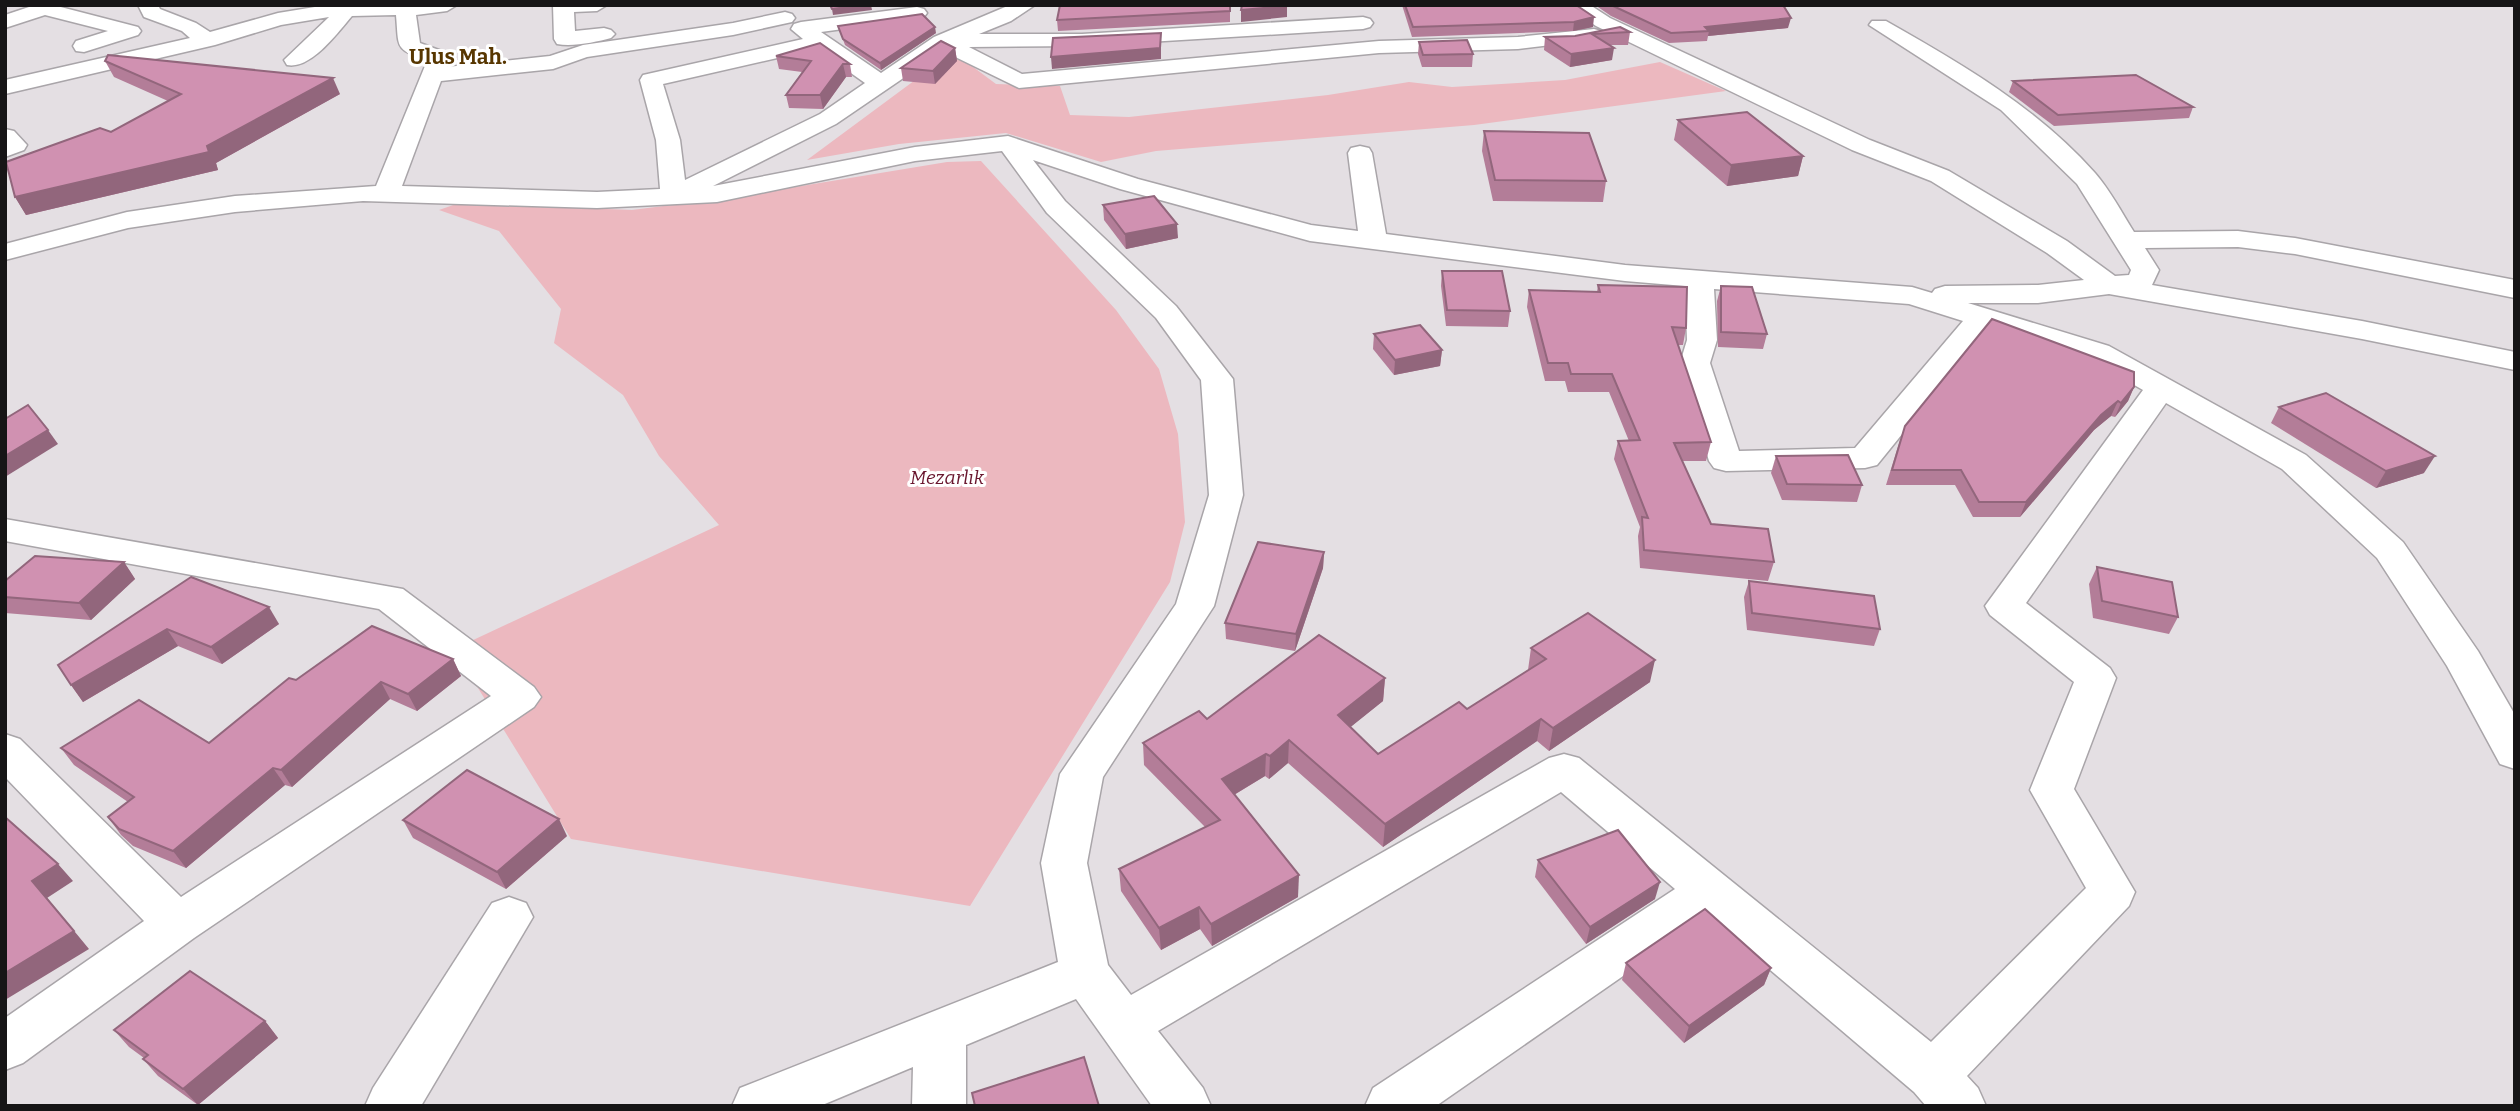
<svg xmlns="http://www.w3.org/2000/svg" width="2520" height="1111" font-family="Bitter,serif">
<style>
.green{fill:#ecb8bf}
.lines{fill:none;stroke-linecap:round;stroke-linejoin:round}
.minor-casing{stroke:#a9a5a9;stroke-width:3}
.minor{fill:#fff;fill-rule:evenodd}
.wall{fill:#b37d98}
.shaded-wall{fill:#92667c}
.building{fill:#d091b1;stroke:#92667c;stroke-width:2}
.labels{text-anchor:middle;stroke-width:6;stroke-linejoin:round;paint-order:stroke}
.park-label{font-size:19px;font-style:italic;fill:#69162e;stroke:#fff}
.far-district-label{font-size:21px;font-weight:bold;fill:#573600;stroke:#fff}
</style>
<rect width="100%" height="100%" fill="#e4dfe3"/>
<g class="green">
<path d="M953,52L996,84L1060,86L1070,115L1129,117L1328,95L1409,82L1452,87L1565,80L1660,62L1726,91L1474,125L1156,151L1101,162L1006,133L899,144L807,160Z"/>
<path d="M981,161L1116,310L1159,369L1178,434L1185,522L1170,582L970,906L571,839L454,649L719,525L659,456L623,395L554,343L561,309L499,231L439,210L459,203L632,210L734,197L947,162Z"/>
</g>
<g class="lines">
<defs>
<g id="minor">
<path d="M35,5H53L138,27L141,31L138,35L84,52L76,51L73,46L76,41L108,31L45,15L5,28V15Z"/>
<path d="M138,5H158L160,9L196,23L210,32L278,13L327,5H457L447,11L416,15L420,43L447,53L450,58L447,67L550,56L583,45L733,23L785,12L792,14L795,18L792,22L733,35L587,57L553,69L441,81L402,186L597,192L660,189L656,140L640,80L643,75L803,39L791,29L794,24L801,22L917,7L924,9L927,13L924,17L917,19L821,32L881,73L934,37L1010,5H1035L1011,21L979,34H1082L1363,17L1370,19L1373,23L1370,27L1363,29L1082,46L969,47L1022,74L1379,41L1518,37L1594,29L1601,31L1605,35L1601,39L1518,49L1379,53L1019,88L943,51L836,124L713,186L915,147L1008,136L1138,179L1311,225L1358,231L1348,153L1351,148L1360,146L1369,148L1372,153L1386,234L1625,265L1912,287L1932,293L1935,289L1945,286L2038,285L2084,280L2047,253L1931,181L1852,150L1596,26L1565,5H1590L1610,18L1870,140L1949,171L2067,241L2115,276L2129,275L2131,270L2077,184L2001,110L1869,25L1872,21H1886C1962,64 2036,107 2095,173C2110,190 2122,213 2134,232L2238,231L2295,238L2515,280V298L2295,254L2238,247L2145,248L2159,270L2152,285L2362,321L2515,352V370L2362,339L2109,294L2038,303H1968L2109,346L2306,455L2403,542L2478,651L2515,715V769L2500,764L2447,666L2377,558L2282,469L2166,403L2026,603L2110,668L2116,678L2074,789L2135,892L2129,906L1967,1076L1978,1088L1986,1106H1926L1914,1092L1708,917L1436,1106H1365L1373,1088L1675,889L1561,792L1158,1031L1203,1088L1211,1106H1152L1076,999L966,1045V1106H912L913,1067L820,1106H732L740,1088L1058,962L1041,863L1060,774L1176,604L1209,495L1201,380L1156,318L1047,213L1002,151L915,161L717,202L597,208L363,201L235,212L128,228L5,260V244L127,212L235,196L376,186L427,61C394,48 399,49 396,15L352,16C338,32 311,70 287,65L284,60L329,17L281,25L215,45L5,94V80L190,38L182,31L144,17ZM817,49L865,83L820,114L685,180L680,140L663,84ZM1033,160L1120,189L1310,241L1625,281L1685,286L1687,340L1680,363L1709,461L1714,468L1726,471L1865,468L1877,465L1988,328L2087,358L2143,390L1985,606L1990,615L2074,682L2030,790L2086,888L1931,1042L1579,758L1564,754L1549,758L1131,995L1108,965L1087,863L1103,777L1214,606L1243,495L1233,379L1176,306L1065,201ZM1714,289L1909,304L1963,321L1855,448L1739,451L1710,363L1717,340Z"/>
<path d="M553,5H607L597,11L574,12L575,31L604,28L611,30L615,34L611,38C596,42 573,47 557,44L554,39Z"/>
<path d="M5,129L14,131L27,145L24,150L5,157Z"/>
<path d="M5,519L403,589L534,687L541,697L534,707L194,938L23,1063L5,1070V1018L144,921L5,777V734L20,739L181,897L491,696L379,609L5,541Z"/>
<path d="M509,897L526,903L533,917L421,1106H365L373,1088L492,903Z"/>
</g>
</defs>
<use href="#minor" class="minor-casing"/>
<use href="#minor" class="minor"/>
</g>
<g class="wall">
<path d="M1230,5V22L1058,31L1057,20Z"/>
<path d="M1402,5H1576L1593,27L1573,31L1412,37Z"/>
<path d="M1595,5H1783L1788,28L1708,36L1707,41L1669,43L1611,16Z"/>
<path d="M838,26L936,33L881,70L845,45Z"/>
<path d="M1620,27L1630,32L1628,45H1610L1612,60L1570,67L1544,50L1545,37L1575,36Z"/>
<path d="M1419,42L1473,54L1472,67H1422L1418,54Z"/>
<path d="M955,48L957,61L935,84L903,81L901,68Z"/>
<path d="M776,56L850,64L852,77H846L823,109L789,108L786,95L802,72L779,69Z"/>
<path d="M105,61L340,94L216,163L218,170L26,215L15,197L111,132L168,101L114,77Z"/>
<path d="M2013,81L2193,107L2189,118L2054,126L2009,92Z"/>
<path d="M1678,120L1803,156L1798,176L1727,186L1674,140Z"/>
<path d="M1484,131L1606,181L1603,202L1493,201L1482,151Z"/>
<path d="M1103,205L1178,238L1126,249L1104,220Z"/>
<path d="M1442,271L1510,311L1508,327L1446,326L1441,286Z"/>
<path d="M1598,285L1686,328L1683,345H1678L1711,442L1706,461H1682L1711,524L1774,562L1768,581L1640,568L1638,536L1640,527L1614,459L1618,441H1629L1609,392H1568L1565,381H1545L1527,307L1529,290L1597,292Z"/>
<path d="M1721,286L1767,334L1763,349L1718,347L1717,301Z"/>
<path d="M1374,334L1442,350L1440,366L1394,375L1373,349Z"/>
<path d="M2134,387L2128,401L2115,417L2111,416L2094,430L2020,517H1973L1955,485H1886L1900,440Z"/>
<path d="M2279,407L2424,473L2376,488L2271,423Z"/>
<path d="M1776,456L1862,485L1857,502L1782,500L1771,473Z"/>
<path d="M1324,552L1323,568L1295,651L1226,639L1225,623Z"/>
<path d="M124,562L135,579L91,620L5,613V581Z"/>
<path d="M2097,567L2178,617L2169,634L2093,618L2089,584Z"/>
<path d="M191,577L279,624L222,664L178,646L83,702L71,685Z"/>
<path d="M1749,581L1880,629L1874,646L1747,630L1744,597Z"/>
<path d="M1531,648L1650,682L1549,751L1537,741L1383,847L1288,763L1269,779L1265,776L1234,795L1298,897L1212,946L1200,929L1161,950L1121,891L1119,869L1205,827L1144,765L1143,743L1207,719L1385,678L1383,701L1350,727L1378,754L1467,709L1528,670Z"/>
<path d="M453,659L461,676L417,711L390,699L292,787L285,785L186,868L133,846L121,835L108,817L128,802L74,765L61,748L209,743L296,680Z"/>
<path d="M403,820L567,836L506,889L413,838Z"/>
<path d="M1538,860L1655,899L1586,944L1535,877Z"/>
<path d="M1626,963L1771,968L1764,985L1684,1043L1622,980Z"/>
<path d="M265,1021L278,1038L198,1105L158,1076L143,1059L144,1058L129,1047L114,1030Z"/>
</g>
<g class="shaded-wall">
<path d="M861,5H871L872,10L833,15L832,9Z"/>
<path d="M1287,5V17L1241,22V10Z"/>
<path d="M1594,17L1593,27L1573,31L1574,22Z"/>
<path d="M1791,18L1788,28L1708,36L1709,31L1705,27Z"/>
<path d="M935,27L936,33L881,70L880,63Z"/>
<path d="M1161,33V59L1052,69L1051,57Z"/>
<path d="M955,48L957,61L935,84L933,71Z"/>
<path d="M1614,48L1612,60L1570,67L1571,54Z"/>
<path d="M843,64L846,77L823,109L820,95Z"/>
<path d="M333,78L340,94L216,163L218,170L26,215L15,197L207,146Z"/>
<path d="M1803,156L1798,176L1727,186L1731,165Z"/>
<path d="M1177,224L1178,238L1126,249L1125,234Z"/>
<path d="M1442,350L1440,366L1394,375L1395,360Z"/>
<path d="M2134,387L2128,401L2115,417L2121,403Z"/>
<path d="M2118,401L2111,416L2094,430L2020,517L2026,502L2101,415Z"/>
<path d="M48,430L58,444L5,477V456Z"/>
<path d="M2435,456L2424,473L2376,488L2386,471Z"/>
<path d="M1324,552L1323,568L1295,651L1296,634Z"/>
<path d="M124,562L135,579L91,620L79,603Z"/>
<path d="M269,607L279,624L222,664L211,647Z"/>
<path d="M167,629L178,646L83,702L71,685Z"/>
<path d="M453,659L461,676L417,711L408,694Z"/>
<path d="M1655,660L1650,682L1549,751L1553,728Z"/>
<path d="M1385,678L1383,701L1337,738L1338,715Z"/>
<path d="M381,682L390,699L292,787L281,770Z"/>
<path d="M1541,719L1537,741L1383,847L1385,824Z"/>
<path d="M1289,740L1288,763L1269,779L1270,756Z"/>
<path d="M1266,754L1265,776L1222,802V779Z"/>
<path d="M273,768L285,785L186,868L173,851Z"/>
<path d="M559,819L567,836L506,889L497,872Z"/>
<path d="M58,864L73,881L47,898L89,949L5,1000V973L32,881Z"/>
<path d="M1299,875L1298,897L1212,946L1211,924Z"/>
<path d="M1660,882L1655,899L1586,944L1590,927Z"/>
<path d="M1199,907L1200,929L1161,950L1159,928Z"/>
<path d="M1771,968L1764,985L1684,1043L1689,1026Z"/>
<path d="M265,1021L278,1038L198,1105L183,1089Z"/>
</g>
<g class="building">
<path d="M830,5H861L832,9Z"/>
<path d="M1060,5H1230V11L1057,20Z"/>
<path d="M1242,5H1287V6L1241,10Z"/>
<path d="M1405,5H1576L1594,17L1574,22L1413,27Z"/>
<path d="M1611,5H1783L1791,18L1705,27L1709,31L1671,33Z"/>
<path d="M922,14L935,27L880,63L843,39L838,26Z"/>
<path d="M1620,27L1630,32L1592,34L1614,48L1571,54L1545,37L1575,36Z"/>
<path d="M1161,33L1160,48L1051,57L1053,38Z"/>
<path d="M1467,40L1473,54L1423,55L1419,42Z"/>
<path d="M941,41L955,48L933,71L901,68Z"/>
<path d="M820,43L850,64H843L820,95H786L811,61L776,56Z"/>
<path d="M108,55L333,78L207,146L209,152L15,197L6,162L100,128L111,132L181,94L105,61Z"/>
<path d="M2136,75L2193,107L2058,115L2013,81Z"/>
<path d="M1747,112L1803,156L1731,165L1678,120Z"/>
<path d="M1484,131L1589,133L1606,181L1495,180Z"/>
<path d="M1154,196L1177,224L1125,234L1103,205Z"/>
<path d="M1442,271H1502L1510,311L1447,310Z"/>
<path d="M1598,285L1687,287L1686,328L1672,327L1711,442L1674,443L1711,524L1768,529L1774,562L1644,550L1642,517L1648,518L1618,441L1640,440L1612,374H1571L1568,363H1548L1529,290L1600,292Z"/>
<path d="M1721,286L1752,287L1767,334L1721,332Z"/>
<path d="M1992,319L2134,372V387L2121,403L2118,401L2101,415L2026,502H1979L1961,470H1892L1905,426Z"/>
<path d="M1420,325L1442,350L1395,360L1374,334Z"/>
<path d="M2326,393L2435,456L2386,471L2279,407Z"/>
<path d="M28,405L48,430L5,456V419Z"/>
<path d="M1848,455L1862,485L1787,484L1776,456Z"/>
<path d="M1258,542L1324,552L1296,634L1225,623Z"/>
<path d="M35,556L124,562L79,603L5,597V581Z"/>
<path d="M2097,567L2172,582L2178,617L2102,601Z"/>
<path d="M191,577L269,607L211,647L167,629L71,685L58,665Z"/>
<path d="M1749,581L1874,596L1880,629L1752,613Z"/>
<path d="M1588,613L1655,660L1553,728L1541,719L1385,824L1289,740L1270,756L1266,754L1222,779L1299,875L1211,924L1199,907L1159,928L1119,869L1220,820L1143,743L1199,711L1207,719L1319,635L1385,678L1338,715L1378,754L1459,702L1467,709L1546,659L1531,648Z"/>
<path d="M372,626L453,659L408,694L381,682L281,770L273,768L173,851L119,829L108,817L134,797L61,748L139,700L209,743L289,678L296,680Z"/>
<path d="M467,770L559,819L497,872L403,820Z"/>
<path d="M5,817L58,864L32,881L74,931L5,973Z"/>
<path d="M1618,830L1660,882L1590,927L1538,860Z"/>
<path d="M1705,909L1771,968L1689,1026L1626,963Z"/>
<path d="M190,971L265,1021L183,1089L143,1059L148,1055L114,1030Z"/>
<path d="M1084,1057L1099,1106H975L972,1093Z"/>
</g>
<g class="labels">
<g class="park-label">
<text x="947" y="484">Mezarlık</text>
</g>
<g class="far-district-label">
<text x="458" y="64">Ulus Mah.</text>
</g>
</g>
<rect width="2520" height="1111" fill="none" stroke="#161516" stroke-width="14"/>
</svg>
